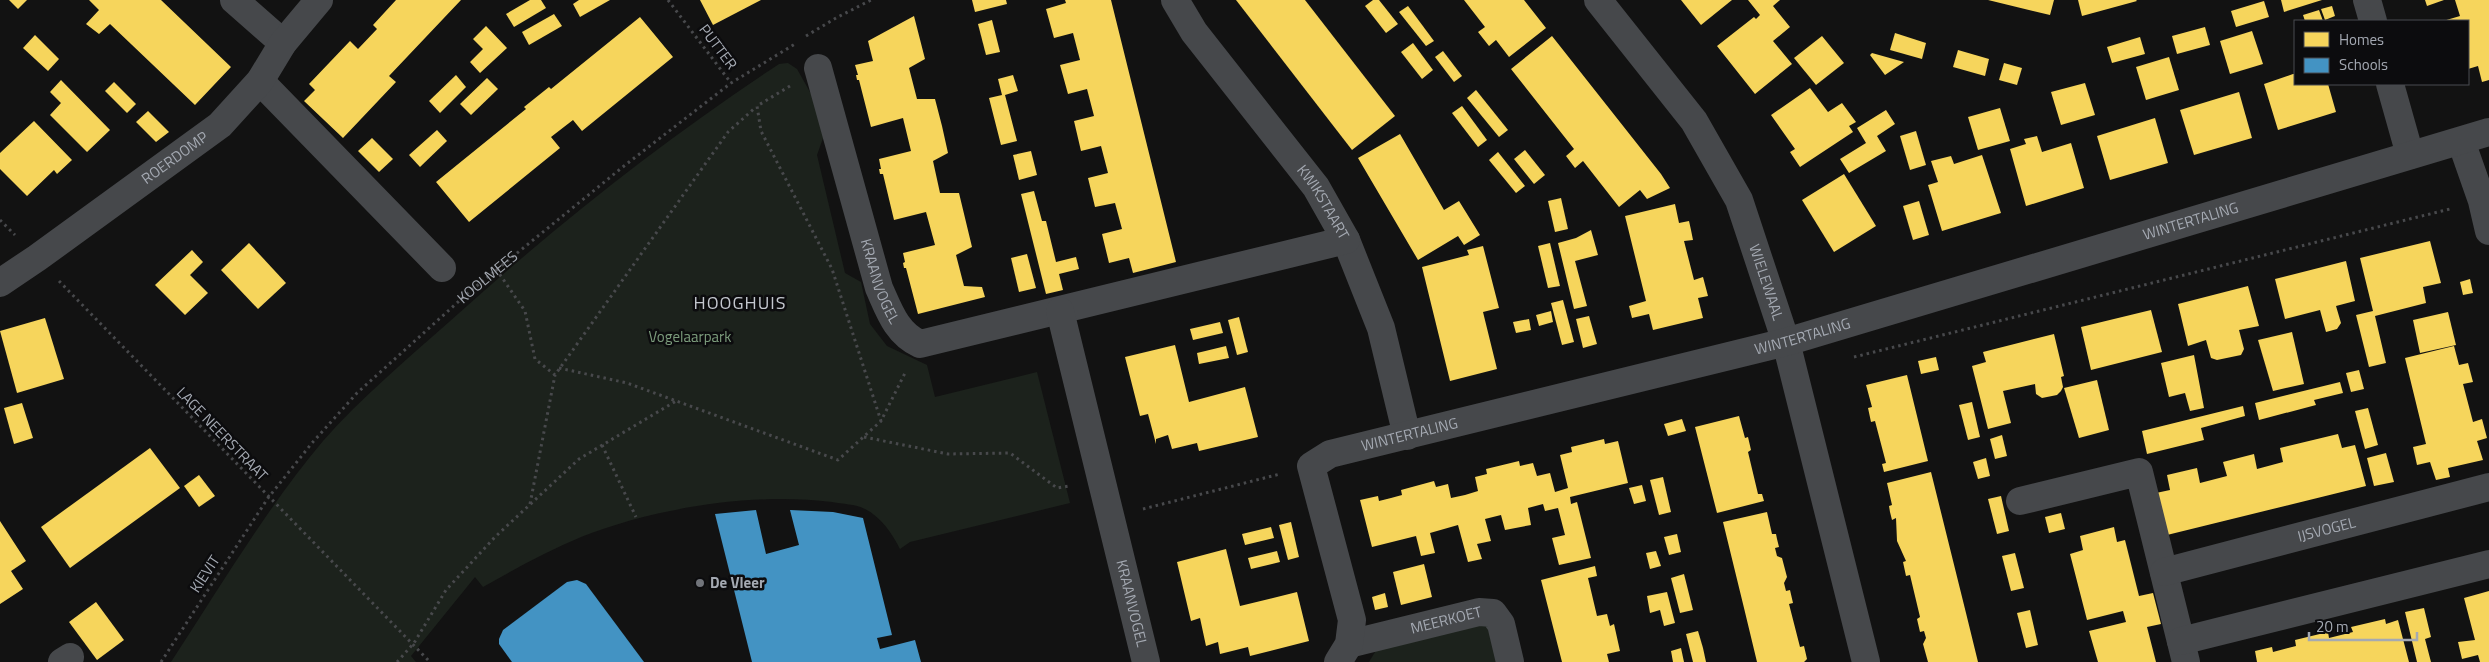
<svg xmlns="http://www.w3.org/2000/svg" width="2489" height="662" font-family="'Titillium Web',sans-serif">
<style>
.green{fill:#1c221c}
.homes{fill:#f6d55c}
.schools{fill:#4393c3}
.lines{fill:none;stroke-linecap:round;stroke-linejoin:round}
.path{stroke:#48494c;stroke-width:3;stroke-dasharray:2.5 4;stroke-linecap:butt}
.minor{stroke:#46484b;stroke-width:28}
.poi-dot{fill:#71747a;stroke:#0c0c0e;stroke-width:2}
.labels{text-anchor:middle;stroke-width:5;stroke-linejoin:round;paint-order:stroke}
.street-label{font-size:15px;fill:#a4a9b2;stroke:#0c0c0e}
.park-label{font-size:15px;fill:#7c9c7c;stroke:#0c0c0e}
.poi-label{font-size:15px;font-weight:bold;fill:#a4a9b2;stroke:#0c0c0e;text-anchor:start}
.quarter-label{font-size:18px;letter-spacing:1px;fill:#c4c8cf;stroke:#0c0c0e}
</style>
<rect width="100%" height="100%" fill="#121212"/>
<g class="green">
<path d="M788,63L797,69L828,124L817,155L845,273L861,282L870,324L887,346L927,365L935,397L1037,372L1070,503L910,542L900,549C892,533 881,517 865,509C855,504 843,504 832,502C754,492 654,508 581,537C547,551 515,569 483,587L475,577L411,656L416,662H171C220,587 266,509 323,441C361,398 406,360 449,322C553,228 662,141 779,64Z"/>
<path d="M1489,624L1501,662H1369L1383,639Z"/>
</g>
<g class="homes">
<path d="M9,0H27L18,9Z"/>
<path d="M89,0H161L231,67L195,105L110,24L99,34L86,24L99,10Z"/>
<path d="M396,0H461L389,76L396,82L343,138L304,101L315,90L309,84L350,41L358,49L377,29L373,25Z"/>
<path d="M530,0H541L546,8L514,27L506,14Z"/>
<path d="M579,0H610L580,17L573,4Z"/>
<path d="M700,0H761L713,25Z"/>
<path d="M972,0H1006L1007,4L975,12Z"/>
<path d="M1065,0H1111L1176,262L1133,273L1129,258L1109,263L1102,234L1122,229L1115,203L1095,207L1088,178L1108,173L1101,146L1081,151L1074,121L1094,116L1087,89L1068,94L1060,65L1080,60L1073,33L1054,38L1046,9L1066,3Z"/>
<path d="M1236,0H1305L1395,116L1352,150Z"/>
<path d="M1373,0H1379L1398,24L1386,33L1365,6Z"/>
<path d="M1464,0H1524L1546,28L1509,57L1496,40L1489,46L1478,32L1485,27Z"/>
<path d="M1681,0H1732L1701,25Z"/>
<path d="M1748,0H1780L1773,6L1790,27L1773,41L1792,64L1755,94L1717,46L1754,17L1756,19L1760,15Z"/>
<path d="M1988,0H2054L2050,15Z"/>
<path d="M2078,0H2136L2137,1L2082,16Z"/>
<path d="M2281,0H2322L2284,12Z"/>
<path d="M2425,0H2444L2427,6Z"/>
<path d="M2455,0H2489V80L2482,82L2478,66L2468,69V21H2443L2460,16Z"/>
<path d="M2264,1L2269,17L2236,27L2231,11Z"/>
<path d="M1408,6L1434,41L1426,46L1399,12Z"/>
<path d="M2332,6L2335,16L2325,20L2321,9Z"/>
<path d="M2319,10L2323,21H2305L2303,15Z"/>
<path d="M554,14L562,26L529,45L522,32Z"/>
<path d="M914,16L925,59L909,68L917,99H935L942,126L948,153L933,161L940,193H959L972,247L956,255L964,286L982,287L985,297L918,314L906,268H904L903,263L905,262L903,253L935,245L926,212L894,220L883,174H880L879,169H881L879,159L911,151L903,118L871,127L859,80H857L856,75H858L855,65L873,61L868,41Z"/>
<path d="M640,17L673,57L582,131L573,120L551,137L560,148L469,222L436,182L526,109L524,107L549,87L551,89Z"/>
<path d="M992,20L1000,52L986,55L978,24Z"/>
<path d="M486,26L507,48L480,73L470,62L483,49L473,39Z"/>
<path d="M2205,27L2210,45L2177,54L2172,36Z"/>
<path d="M2252,31L2263,64L2230,74L2220,41Z"/>
<path d="M1895,33L1926,43L1922,59L1890,50Z"/>
<path d="M35,35L59,59L48,71L23,48Z"/>
<path d="M1552,36L1661,174L1670,188L1647,199L1640,190L1619,207L1583,161L1575,168L1566,156L1574,149L1511,69Z"/>
<path d="M1822,36L1844,63L1816,85L1794,58Z"/>
<path d="M2140,37L2145,54L2112,63L2107,47Z"/>
<path d="M1413,43L1433,70L1422,79L1401,52Z"/>
<path d="M1958,50L1989,59L1985,76L1953,67Z"/>
<path d="M1443,51L1462,76L1454,82L1435,57Z"/>
<path d="M1872,53L1904,62L1885,75L1870,55Z"/>
<path d="M2169,57L2179,90L2146,100L2136,67Z"/>
<path d="M2004,63L2022,68L2017,85L1999,80Z"/>
<path d="M2293,74H2295V84H2328L2336,112L2278,130L2264,84Z"/>
<path d="M456,75L466,87L440,113L429,101Z"/>
<path d="M1013,75L1018,91L1005,95L1017,141L1001,145L989,98L1002,95L998,79Z"/>
<path d="M487,78L498,89L471,115L460,104Z"/>
<path d="M61,80L110,130L87,152L50,115L61,103L50,92Z"/>
<path d="M114,82L136,104L127,113L105,91Z"/>
<path d="M2085,83L2095,115L2061,125L2051,92Z"/>
<path d="M1810,88L1828,112L1842,103L1856,122L1849,126L1853,132L1800,167L1790,152L1795,149L1771,115Z"/>
<path d="M1476,90L1508,130L1499,137L1467,98Z"/>
<path d="M2239,92L2252,138L2194,155L2180,110Z"/>
<path d="M1462,106L1487,140L1478,147L1452,113Z"/>
<path d="M2000,108L2010,141L1978,150L1968,117Z"/>
<path d="M1886,110L1895,124L1877,136L1886,151L1849,173L1840,159L1866,143L1857,128Z"/>
<path d="M148,111L169,132L156,142L136,122Z"/>
<path d="M2155,118L2168,163L2110,180L2097,136Z"/>
<path d="M34,121L72,160L57,174L54,170L27,196L0,169V153Z"/>
<path d="M437,130L447,141L420,167L409,155Z"/>
<path d="M1916,131L1926,165L1910,170L1900,136Z"/>
<path d="M1400,134L1444,210L1459,201L1480,235L1464,245L1458,236L1418,260L1358,158Z"/>
<path d="M2037,136L2042,152L2071,143L2084,188L2026,206L2010,149L2026,144L2024,139Z"/>
<path d="M372,138L393,159L379,172L358,151Z"/>
<path d="M1525,150L1545,175L1534,184L1514,159Z"/>
<path d="M1031,151L1037,175L1019,180L1013,155Z"/>
<path d="M1498,152L1525,186L1516,193L1489,160Z"/>
<path d="M1982,155L2001,213L1942,231L1928,185L1938,182L1931,161L1951,156L1954,164Z"/>
<path d="M1844,174L1876,226L1834,252L1802,200Z"/>
<path d="M1034,191L1042,221H1046L1056,262L1076,257L1079,269L1059,274L1063,290L1046,294L1021,194Z"/>
<path d="M1561,198L1568,229L1555,232L1548,201Z"/>
<path d="M1919,201L1929,235L1913,240L1903,206Z"/>
<path d="M1675,204L1679,223L1689,221L1691,230L1693,240L1684,241L1694,280L1703,277L1708,296L1698,298L1703,318L1653,330L1649,314L1632,318L1629,306L1646,301L1625,216Z"/>
<path d="M1591,230L1598,255L1575,261L1587,306L1574,309L1558,243L1576,238Z"/>
<path d="M2430,241L2441,283L2423,287L2426,303L2375,316L2386,363L2369,367L2356,315L2373,311L2360,258Z"/>
<path d="M249,243L286,283L258,309L221,270Z"/>
<path d="M1550,243L1560,286L1548,288L1538,246Z"/>
<path d="M1483,246L1499,308L1483,312L1497,369L1450,381L1422,267L1469,255L1467,250Z"/>
<path d="M192,250L203,262L190,275L208,293L185,315L155,285Z"/>
<path d="M1027,254L1036,288L1019,292L1011,258Z"/>
<path d="M2346,261L2355,301L2336,306L2341,323L2337,329L2326,332L2320,310L2285,319L2275,279Z"/>
<path d="M2470,279L2473,293L2463,295L2460,282Z"/>
<path d="M2248,286L2259,326L2239,330L2244,349L2241,355L2217,360L2211,358L2206,340L2188,346L2178,304Z"/>
<path d="M1563,300L1574,342L1562,345L1551,303Z"/>
<path d="M2151,310L2162,352L2091,370L2081,327Z"/>
<path d="M1551,311L1553,322L1539,326L1536,315Z"/>
<path d="M2448,312L2456,345L2420,353L2413,320Z"/>
<path d="M1589,316L1597,344L1583,348L1576,319Z"/>
<path d="M1239,317L1248,352L1237,355L1228,320Z"/>
<path d="M45,318L64,379L17,393L0,331Z"/>
<path d="M1529,319L1531,330L1516,333L1513,322Z"/>
<path d="M1220,322L1223,333L1193,340L1190,329Z"/>
<path d="M2292,332L2304,384L2273,391L2258,340Z"/>
<path d="M2054,334L2064,376L2061,377L2063,387L2061,391L2057,395L2042,398L2036,394L2035,384L2003,391L2011,423L1988,429L1972,366L1986,362L1983,352Z"/>
<path d="M1175,345L1189,402L1245,387L1258,437L1199,451L1197,443L1172,449L1168,435L1156,439V444L1148,414L1140,416L1125,357Z"/>
<path d="M1226,346L1229,358L1199,364L1197,353Z"/>
<path d="M2454,346L2459,365L2468,363L2473,382L2463,384L2473,422L2482,419L2487,438L2477,441L2483,460L2448,468L2450,477L2436,480L2430,462L2417,465L2413,447L2426,444L2405,358Z"/>
<path d="M2194,355L2204,408L2190,411L2185,393L2169,397L2161,363Z"/>
<path d="M1936,357L1939,370L1921,374L1918,361Z"/>
<path d="M2359,370L2364,389L2351,392L2346,373Z"/>
<path d="M1907,375L1928,461L1884,472L1882,464L1886,463L1875,421L1871,422L1868,408L1872,407L1866,385Z"/>
<path d="M2097,380L2109,430L2079,438L2064,388Z"/>
<path d="M2340,382L2343,393L2314,400L2316,405L2259,420L2255,403Z"/>
<path d="M1972,402L1980,437L1968,440L1959,405Z"/>
<path d="M22,403L33,438L14,444L4,408Z"/>
<path d="M2243,406L2245,416L2201,428L2204,440L2147,454L2142,431Z"/>
<path d="M2368,408L2378,445L2365,449L2355,411Z"/>
<path d="M1739,416L1745,438L1748,437L1751,450L1748,452L1758,494H1762L1764,501L1717,513L1695,427Z"/>
<path d="M1682,419L1686,431L1668,436L1664,424Z"/>
<path d="M2338,434L2342,448L2355,445L2366,486L2167,535L2156,493L2170,490L2167,475L2197,468L2200,483L2227,476L2223,462L2254,454L2257,469L2283,462L2280,448Z"/>
<path d="M2002,435L2007,456L1995,459L1990,439Z"/>
<path d="M1604,439L1605,444L1618,441L1628,483L1570,497L1571,504L1577,502L1591,558L1559,565L1552,538L1565,535L1558,508L1545,511L1543,504L1528,508L1531,525L1505,530L1501,515L1485,519L1491,541L1477,544L1482,559L1468,562L1458,525L1430,533L1435,553L1421,556L1416,536L1372,547L1360,500L1378,496L1379,501L1391,498L1402,495L1401,490L1434,481L1436,487L1448,484L1451,498L1465,495L1478,491L1475,477L1487,474L1486,469L1519,461L1520,466L1533,463L1537,476L1550,473L1555,492L1568,488L1560,455L1572,452L1571,447Z"/>
<path d="M150,448L180,488L70,568L41,527Z"/>
<path d="M2386,453L2394,482L2374,486L2367,458Z"/>
<path d="M1986,458L1990,476L1978,479L1973,462Z"/>
<path d="M1931,472L1966,613L1978,662H1928L1923,644L1926,638L1924,631L1920,632L1917,619L1920,617L1910,575L1906,576L1903,562L1906,561L1897,541L1896,518L1892,520L1890,512L1889,506L1892,505L1887,483Z"/>
<path d="M199,475L215,496L199,507L184,486Z"/>
<path d="M1663,477L1671,512L1659,515L1650,480Z"/>
<path d="M1642,485L1646,501L1634,504L1629,488Z"/>
<path d="M2001,496L2009,531L1997,534L1988,499Z"/>
<path d="M1767,512L1772,534H1776L1777,539L1779,547L1775,548L1777,556L1782,558L1787,577L1784,583L1786,591L1790,590L1793,603L1789,604L1800,647L1804,646L1807,659L1804,662H1757L1744,608L1723,522Z"/>
<path d="M2061,513L2065,529L2049,533L2045,517Z"/>
<path d="M0,521L26,561L11,571L23,589L0,604Z"/>
<path d="M1291,522L1299,557L1288,560L1279,525Z"/>
<path d="M1271,527L1274,538L1245,545L1242,534Z"/>
<path d="M2114,527L2117,542L2125,540L2139,596L2153,593L2161,624L2147,627L2156,662H2098L2089,631L2126,622L2123,611L2087,620L2070,554L2083,550L2080,536Z"/>
<path d="M1677,534L1681,552L1669,555L1664,537Z"/>
<path d="M1226,549L1240,606L1297,592L1309,641L1250,656L1248,647L1220,654L1218,642L1206,646L1200,618L1191,621L1177,562Z"/>
<path d="M1277,551L1280,562L1251,569L1248,558Z"/>
<path d="M1656,551L1661,566L1650,569L1646,553Z"/>
<path d="M2015,553L2024,588L2011,591L2002,556Z"/>
<path d="M1424,564L1432,597L1401,605L1393,572Z"/>
<path d="M1595,566L1597,576L1588,578L1597,616L1607,614L1610,626L1614,624L1620,651L1607,654L1609,662H1562L1541,580Z"/>
<path d="M1684,574L1693,610L1680,613L1671,578Z"/>
<path d="M2489,591V662H2480L2478,655L2462,659L2458,642L2475,640L2464,598Z"/>
<path d="M1667,592L1675,623L1664,626L1660,610L1650,613L1647,596Z"/>
<path d="M1385,593L1388,607L1375,610L1372,597Z"/>
<path d="M96,602L124,640L97,660L69,622Z"/>
<path d="M2424,608L2431,637L2425,639L2431,662H2417L2405,612Z"/>
<path d="M2030,610L2038,645L2026,648L2017,613Z"/>
<path d="M2385,619L2386,624L2398,620L2409,662H2257L2255,651L2272,647L2273,652L2296,646L2295,640L2328,632L2329,638L2353,632L2351,627Z"/>
<path d="M1698,631L1703,648L1706,662H1693L1686,634Z"/>
<path d="M1681,648L1684,662H1673L1671,651Z"/>
</g>
<g class="schools">
<path d="M756,510L766,554L799,545L790,510L833,512L863,518L892,635L877,638L880,649L915,640L921,662H752L715,514Z"/>
<path d="M577,580L586,584L644,662H512L499,644V639L503,630L567,582Z"/>
</g>
<g class="lines">
<g class="path">
<path d="M668,0L731,83"/>
<path d="M806,36L836,18L871,0"/>
<path d="M790,86L757,106L761,131L832,269L881,421L905,373"/>
<path d="M0,220L15,235"/>
<path d="M496,269L525,311L535,359L555,375L728,132L756,107"/>
<path d="M59,281L430,662"/>
<path d="M1854,357L2450,209"/>
<path d="M559,368L627,383L838,460L881,421"/>
<path d="M864,437L948,454L1010,453L1057,488L1069,486"/>
<path d="M602,445L636,517"/>
<path d="M530,504L555,375"/>
<path d="M1143,509L1280,474"/>
<path id="s1" d="M161,662L268,498L312,443L357,393L468,293L624,166L731,83L795,44"/>
<path d="M397,662L414,643L446,590L495,537L579,459L676,401"/>
</g>
<g class="minor">
<path d="M234,0L283,43"/>
<path id="s2" d="M1175,0L1194,32L1316,187L1346,240L1381,328L1407,436"/>
<path id="s3" d="M1598,0L1694,121L1739,200L1786,342L1866,662"/>
<path d="M2367,0L2373,21"/>
<path id="s4" d="M818,68L879,288C889,310 896,333 920,344L1346,240"/>
<path d="M260,81L442,268"/>
<path d="M2390,84L2410,155"/>
<path d="M2461,141L2482,201L2489,231"/>
<path id="s5" d="M0,283L37,258L220,125L260,81L283,43L319,0"/>
<path id="s6" d="M1060,311L1146,662"/>
<path d="M2020,501L2139,472L2186,662"/>
<path id="s7" d="M2164,572L2489,487"/>
<path d="M2181,641L2489,564"/>
<path id="s8" d="M1349,644L1479,612L1493,613L1501,624L1510,662"/>
<path d="M62,662L70,657"/>
<path id="s9" d="M1338,662L1349,644L1352,620L1311,466L1330,454L1786,342L2489,132"/>
</g>
</g>
<circle class="poi-dot" cx="700" cy="583" r="5"/>
<g class="labels">
<g class="street-label">
<text transform="translate(718 47) rotate(53)" y="5">PUTTER</text>
<text dy="5" stroke="none"><textPath href="#s5" startOffset="215">ROERDOMP</textPath></text>
<text dy="5" stroke="none"><textPath href="#s2" startOffset="251">KWIKSTAART</textPath></text>
<text dy="5" stroke="none"><textPath href="#s9" startOffset="1119">WINTERTALING</textPath></text>
<text dy="5" stroke="none"><textPath href="#s1" startOffset="508">KOOLMEES</textPath></text>
<text dy="5" stroke="none"><textPath href="#s4" startOffset="222">KRAANVOGEL</textPath></text>
<text dy="5" stroke="none"><textPath href="#s3" startOffset="332">WIELEWAAL</textPath></text>
<text dy="5" stroke="none"><textPath href="#s9" startOffset="714">WINTERTALING</textPath></text>
<text transform="translate(222 434) rotate(46)" y="5">LAGE NEERSTRAAT</text>
<text dy="5" stroke="none"><textPath href="#s9" startOffset="309">WINTERTALING</textPath></text>
<text dy="5" stroke="none"><textPath href="#s7" startOffset="168">IJSVOGEL</textPath></text>
<text transform="translate(205 574) rotate(-57)" y="5">KIEVIT</text>
<text dy="5" stroke="none"><textPath href="#s6" startOffset="301">KRAANVOGEL</textPath></text>
<text dy="5" stroke="none"><textPath href="#s8" startOffset="100">MEERKOET</textPath></text>
</g>
<g class="park-label">
<text x="690" y="342">Vogelaarpark</text>
</g>
<g class="poi-label">
<text x="710" y="588">De Vleer</text>
</g>
<g class="quarter-label">
<text x="740" y="309">HOOGHUIS</text>
</g>
</g>
<rect x="2294" y="20" width="175" height="65" fill="#0c0c0e" stroke="#494b50"/>
<rect x="2304" y="32" width="25" height="15" fill="#f6d55c" stroke="#494b50"/>
<text x="2339" y="45" font-size="15" fill="#a4a9b2">Homes</text>
<rect x="2304" y="58" width="25" height="15" fill="#4393c3" stroke="#494b50"/>
<text x="2339" y="70" font-size="15" fill="#a4a9b2">Schools</text>
<path d="M2309 632v8h108v-8" fill="none" stroke="#a4a9b2" stroke-width="2.5"/>
<text x="2316" y="632" font-size="15" fill="#a4a9b2" stroke="#0c0c0e" stroke-width="4" paint-order="stroke">20 m</text>
</svg>
